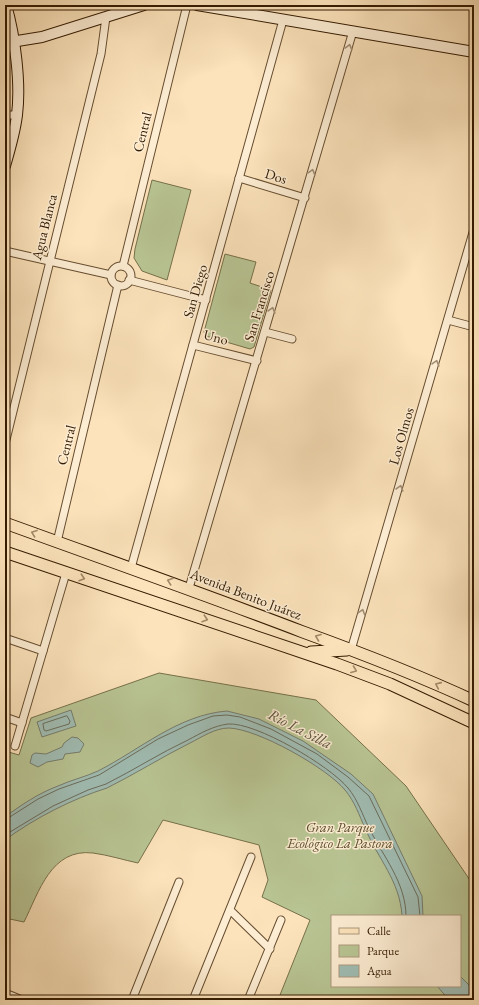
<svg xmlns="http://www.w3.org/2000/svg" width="479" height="1005" font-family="'EB Garamond',serif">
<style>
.green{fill:#b9c594;stroke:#76704a;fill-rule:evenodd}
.water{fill:#a0bdb4;stroke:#757c6c}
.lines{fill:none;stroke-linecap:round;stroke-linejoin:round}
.shore{stroke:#6a6c5a;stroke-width:1}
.street-casing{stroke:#664d30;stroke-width:9}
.secondary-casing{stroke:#341b01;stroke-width:12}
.primary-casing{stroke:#341b01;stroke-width:13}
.street{stroke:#fdedd3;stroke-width:7}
.secondary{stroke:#fdedd3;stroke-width:10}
.primary{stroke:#fce3bb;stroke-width:11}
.oneway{stroke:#a38e74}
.oneway2{stroke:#a28967}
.labels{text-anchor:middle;stroke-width:3;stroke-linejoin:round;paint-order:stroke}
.street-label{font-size:14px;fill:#341b01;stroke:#fdedd3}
.park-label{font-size:14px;font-style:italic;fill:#5c4e2d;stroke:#fdedd3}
.water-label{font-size:15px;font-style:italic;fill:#5a5440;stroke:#fdedd3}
</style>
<rect width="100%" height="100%" fill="#fce3bb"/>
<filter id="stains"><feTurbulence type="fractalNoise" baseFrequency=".005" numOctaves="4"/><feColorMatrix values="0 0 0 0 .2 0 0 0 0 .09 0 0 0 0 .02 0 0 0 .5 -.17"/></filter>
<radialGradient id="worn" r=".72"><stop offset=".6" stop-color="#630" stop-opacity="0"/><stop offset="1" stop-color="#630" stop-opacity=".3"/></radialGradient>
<g class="green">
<path d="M152,180L191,190L167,280L142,271L134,258L135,249Z"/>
<path d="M225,254L256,262L250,283L271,290L254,347L250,349L206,336L204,332Z"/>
<path d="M159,673L316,700L406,786L474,886V1000H278L310,920L262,897L268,880L259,845L163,820L138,863C124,860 108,855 93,853C51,848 39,892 24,922L5,918V751L19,755L31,718ZM332,916H460V986H332Z"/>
</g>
<g class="water">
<path d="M71,710L76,726L42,737L37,722Z"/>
<path d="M227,711L259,719L303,741L351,774L373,794L422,896L423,916H402C400,881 378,859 365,828C359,815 355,802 345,790C327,768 258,729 229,728C215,728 202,737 190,743C162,757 135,774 107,788C72,799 35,818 5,840V817C21,805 39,793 58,786C71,780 85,777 98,771C141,749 178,715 227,711Z"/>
<path d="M72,737L78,738L84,744L80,752L65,754L63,759L47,762L38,767L30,763L32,755L35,753L46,754L62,747L64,743Z"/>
<path d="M460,976L474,990V1000H449L437,986H460Z"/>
</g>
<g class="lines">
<g class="shore">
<path d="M67,716L70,721L69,724L46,731L44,730L43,724Z"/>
<path d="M5,820L38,799L59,789L99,775L158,739L188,725L213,716L227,715L240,717L271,729L317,754L348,777L369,796L418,897L420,916"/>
<path d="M5,835L53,806L88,790L106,784C134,770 160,753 188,740C201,733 213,726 228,724C256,722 330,766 348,788C358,800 362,814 369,828C383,856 406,883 406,916"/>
</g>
<defs>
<g id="street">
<path d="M5,115H17"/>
<path d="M239,178L305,198"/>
<path d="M5,251L111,275"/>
<path d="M123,266L187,5"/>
<circle cx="121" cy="276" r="10"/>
<path d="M129,280L206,300"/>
<path d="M448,320L474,327"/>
<path d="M265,332L292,339"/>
<path d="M193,345L257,361"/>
<path d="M5,444L101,54L106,17"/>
<path d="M57,542L118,285"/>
<path d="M131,568L283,20"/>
<path d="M189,588L353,31"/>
<path d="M5,638L43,651"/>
<path d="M351,650L474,229"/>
<path d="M5,717L22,723"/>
<path d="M15,746L66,573"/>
<path d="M230,910L270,949"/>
<path d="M5,993L22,1000"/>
<path d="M132,1000L179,882"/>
<path d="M193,1000L251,857"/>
<path d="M248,1000L281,920"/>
</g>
<g id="secondary">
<path d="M197,5L474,52"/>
<path d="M5,43L42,37L144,5"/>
<path d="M5,166C10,149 15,132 17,115C21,83 15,36 6,5"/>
</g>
<g id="primary">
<path d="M5,523C104,559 204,594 303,632C361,653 418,675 474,701"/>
<path d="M5,552L337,664L390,684L474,723"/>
<path d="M311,652L347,650"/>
</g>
</defs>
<use href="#street" class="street-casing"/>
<use href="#secondary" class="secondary-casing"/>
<use href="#primary" class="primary-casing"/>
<use href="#street" class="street"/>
<use href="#secondary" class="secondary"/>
<use href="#primary" class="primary"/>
</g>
<defs><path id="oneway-chevron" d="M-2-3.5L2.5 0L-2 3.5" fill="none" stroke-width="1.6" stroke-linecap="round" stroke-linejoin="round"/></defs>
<g class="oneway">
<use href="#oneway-chevron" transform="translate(349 47) rotate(-75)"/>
<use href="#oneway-chevron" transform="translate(312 172) rotate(-74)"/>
<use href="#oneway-chevron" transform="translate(272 310) rotate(-74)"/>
<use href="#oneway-chevron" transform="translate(436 363) rotate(-74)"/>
<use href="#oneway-chevron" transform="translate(400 488) rotate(-74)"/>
<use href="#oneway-chevron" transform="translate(362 612) rotate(-73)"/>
</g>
<g class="oneway2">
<use href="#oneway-chevron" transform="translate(34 533) rotate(-160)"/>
<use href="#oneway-chevron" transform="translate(82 578) rotate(18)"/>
<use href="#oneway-chevron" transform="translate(170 581) rotate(-161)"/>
<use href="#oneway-chevron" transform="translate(205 619) rotate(18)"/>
<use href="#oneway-chevron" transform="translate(318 637) rotate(-159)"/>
<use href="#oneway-chevron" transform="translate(354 670) rotate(21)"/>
<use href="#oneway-chevron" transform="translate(438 685) rotate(-156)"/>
</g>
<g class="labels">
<g class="street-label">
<text transform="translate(142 132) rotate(-76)" y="5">Central</text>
<text transform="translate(276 176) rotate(17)" y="5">Dos</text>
<text transform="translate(44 227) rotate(-76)" y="5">Agua Blanca</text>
<text transform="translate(195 291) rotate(-74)" y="5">San Diego</text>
<text transform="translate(259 306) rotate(-73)" y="5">San Francisco</text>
<text transform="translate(216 337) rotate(14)" y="5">Uno</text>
<text transform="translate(401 436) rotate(-74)" y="5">Los Olmos</text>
<text transform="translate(66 445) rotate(-76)" y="5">Central</text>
<text transform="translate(246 594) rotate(21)" y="5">Avenida Benito Juárez</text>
</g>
<g class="park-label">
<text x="340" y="832">Gran Parque<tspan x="340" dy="16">Ecológico La Pastora</tspan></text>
</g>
<g class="water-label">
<text transform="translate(300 729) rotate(27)" y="5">Río La Silla</text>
</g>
</g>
<rect width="479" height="1005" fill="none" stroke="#fce3bb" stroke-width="20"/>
<rect x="6" y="6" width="467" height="993" fill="none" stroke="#341b01" stroke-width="2"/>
<rect x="10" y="10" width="459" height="985" fill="none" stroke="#341b01"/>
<rect x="331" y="915" width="130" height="72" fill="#fdedd3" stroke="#ad997f"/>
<rect x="339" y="928" width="20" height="6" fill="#fce3bb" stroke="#ad997f"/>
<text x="367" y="935" font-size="12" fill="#341b01">Calle</text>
<rect x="339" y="945" width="20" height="12" fill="#b9c594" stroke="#ad997f"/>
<text x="367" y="955" font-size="12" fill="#341b01">Parque</text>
<rect x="339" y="965" width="20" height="12" fill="#a0bdb4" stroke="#ad997f"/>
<text x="367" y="975" font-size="12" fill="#341b01">Agua</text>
<rect width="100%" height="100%" filter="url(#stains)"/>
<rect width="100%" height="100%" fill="url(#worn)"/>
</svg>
